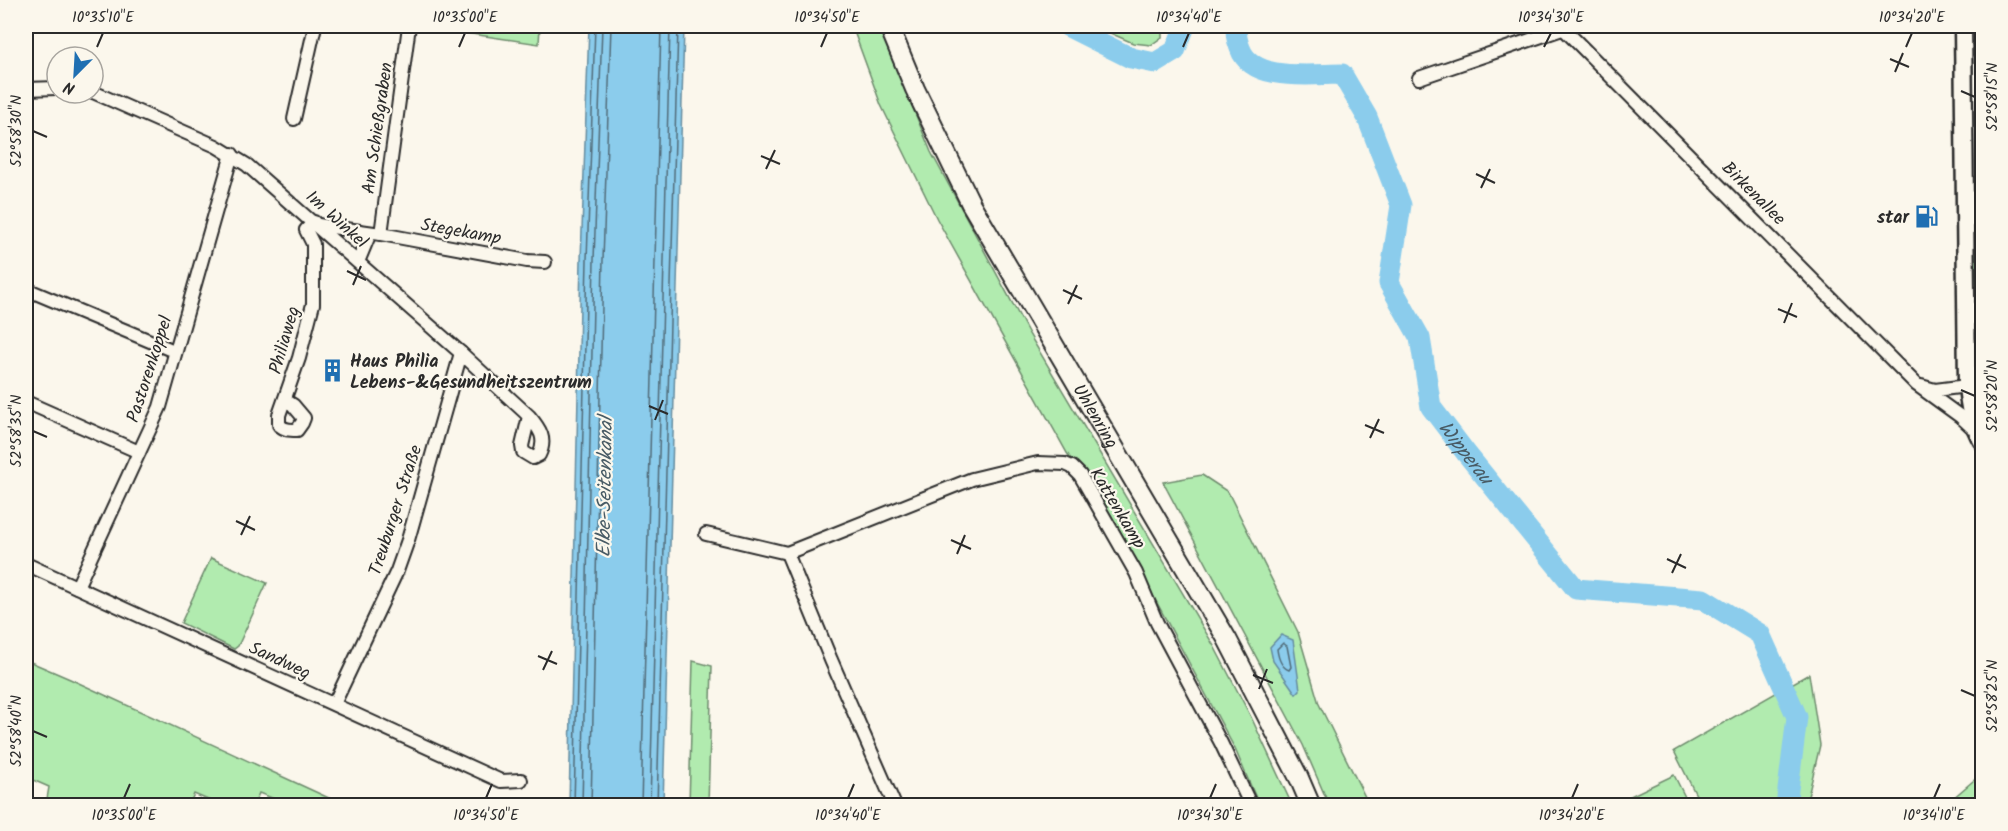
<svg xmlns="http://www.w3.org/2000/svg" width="2008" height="831" font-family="Kalam,sans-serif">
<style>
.green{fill:#b1ebaf;stroke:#6e8b6d;stroke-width:1.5}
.water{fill:#8bccec;stroke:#658c9f;stroke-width:1.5}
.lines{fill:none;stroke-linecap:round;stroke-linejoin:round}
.shore{stroke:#516b78;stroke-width:1.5}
.river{stroke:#8bccec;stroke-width:21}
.minor-casing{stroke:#2b2b2b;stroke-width:16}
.major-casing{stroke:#2b2b2b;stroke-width:21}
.highway-casing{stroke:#2b2b2b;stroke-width:22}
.minor{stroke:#fbf7ec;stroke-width:12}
.major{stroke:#fbf7ec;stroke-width:16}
.highway{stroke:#fbf7ec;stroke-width:18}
.ticks{fill:none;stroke:#2b2b2b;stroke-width:2}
.labels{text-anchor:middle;stroke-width:4.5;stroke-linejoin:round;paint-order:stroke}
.street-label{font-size:18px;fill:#2b2b2b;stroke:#fbf7ec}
.poi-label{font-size:18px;font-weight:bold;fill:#2b2b2b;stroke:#fbf7ec;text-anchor:end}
.water-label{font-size:20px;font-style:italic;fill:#485b65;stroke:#fbf7ec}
.neatline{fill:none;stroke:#2b2b2b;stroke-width:2}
.ticks-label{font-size:15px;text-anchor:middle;fill:#2b2b2b}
</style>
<rect width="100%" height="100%" fill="#fbf7ec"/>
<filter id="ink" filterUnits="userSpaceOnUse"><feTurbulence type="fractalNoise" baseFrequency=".0167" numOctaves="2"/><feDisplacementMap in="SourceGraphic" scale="12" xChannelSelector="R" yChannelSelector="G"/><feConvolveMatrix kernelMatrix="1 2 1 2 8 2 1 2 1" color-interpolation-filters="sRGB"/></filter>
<g filter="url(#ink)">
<g class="green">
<path d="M418,26H540L539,44Z"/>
<path d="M852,26H879L931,152L1029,334L1214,646L1252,719L1292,805H1259L1235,749L1125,543L1067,453L937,219L881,105Z"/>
<path d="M1094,26H1162V37L1151,45L1133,43Z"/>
<path d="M1974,213L1982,216V370L1981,369Z"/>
<path d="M1202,475L1228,492L1298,632L1319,704L1369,805H1329L1303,745L1163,482Z"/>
<path d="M211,558L267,583L238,646L234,649L181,623Z"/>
<path d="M26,660L70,679L344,805H275L277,800L259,793L254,805H220L194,794L189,805H46L49,787L26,777Z"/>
<path d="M693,661L712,666L708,805H689Z"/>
<path d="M1809,674L1820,745L1806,805H1701L1674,751Z"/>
<path d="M1674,775L1689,805H1612Z"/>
<path d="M1980,775L1982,778V805H1945Z"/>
</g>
<g class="water">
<path d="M589,26H684L663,805H569L581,260Z"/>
<path d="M1281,635L1293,640L1300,690L1296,694L1273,661L1270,647Z"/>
</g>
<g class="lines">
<g class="shore">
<path d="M1283,643L1287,646L1291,667L1289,670C1281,667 1278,657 1277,649Z"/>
<path d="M574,806L587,260L595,26"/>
<path d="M582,806L594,260L602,26"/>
<path d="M591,806L603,260L611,26"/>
<path d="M641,806L661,26"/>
<path d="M650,806L670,26"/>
<path d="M657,806L678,26"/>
</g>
<g class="river">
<path d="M1067,26L1131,58L1155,63L1175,51L1185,26"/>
<path id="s1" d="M1237,26C1235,34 1237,40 1240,48C1252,83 1312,74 1342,74L1367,117L1401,205L1389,283L1420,338L1431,407L1466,453L1576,589L1703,599L1760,634L1797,717L1786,806"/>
</g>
<defs>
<g id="minor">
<path d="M1561,26L1917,385L1961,417L1976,431"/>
<path d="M1419,78L1571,26"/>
<path d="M26,89L57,88"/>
<path d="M93,92L216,146L247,165L461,353L529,416C540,429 547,439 539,455L533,458L523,452L522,446L529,416"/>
<path d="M294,119L315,26"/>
<path d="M318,225L381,234L527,261L545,262"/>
<path d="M381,234L409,26"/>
<path d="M358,262L370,233"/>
<path d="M26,289L174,351"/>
<path d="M1921,386L1935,390L1967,386"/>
<path d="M285,400L293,405L304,418L302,423L297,430C289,430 285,430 279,425V415L299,358L313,304V244L306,230L314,222"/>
<path d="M26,402L139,452"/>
<path d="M706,534L787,553L972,479L1038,463L1065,464L1072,467L1080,475L1136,573L1157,623L1221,743L1251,806"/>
<path d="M787,553L831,660L895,806"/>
<path d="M26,564L501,781L521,780"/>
<path d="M77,587L160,407L232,154"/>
<path d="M334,704L397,571L408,540L461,353"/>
</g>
<path id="major" d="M1963,26L1967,386C1969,406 1972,424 1982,441"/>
<g id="highway">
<path id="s2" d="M889,26L915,89L971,204L1227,639L1299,778L1311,806"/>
</g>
</defs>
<use href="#minor" class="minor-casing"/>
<use href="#major" class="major-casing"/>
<use href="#highway" class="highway-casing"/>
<use href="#minor" class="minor"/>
<use href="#major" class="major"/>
<use href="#highway" class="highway"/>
</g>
</g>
<path class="ticks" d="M97,47L103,33M459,47L465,33M821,47L827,33M1183,47L1189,33M1544,47L1551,33M1906,47L1912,33M1890,59L1909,67M1895,72L1903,53M1961,91L1975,97M33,131L47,137M761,156L780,164M766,169L775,150M1476,174L1495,183M1481,188L1490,169M347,271L366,280M353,285L361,266M1063,290L1082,299M1068,304L1077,285M1778,309L1797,317M1784,323L1792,303M1961,390L1975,396M649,406L668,414M655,420L663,400M1365,425L1384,433M33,431L47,437M1370,438L1379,419M236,521L255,530M241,535L250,516M951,540L971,549M957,554L965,535M1667,559L1686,568M1672,573L1681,554M538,656L557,664M543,670L552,651M1253,675L1273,683M1259,689L1267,669M1961,690L1975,696M33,731L47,737M124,798L130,784M486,798L492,784M848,798L854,784M1210,798L1216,784M1572,798L1578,784M1934,798L1940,784"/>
<defs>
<symbol id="fuel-bare" viewBox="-9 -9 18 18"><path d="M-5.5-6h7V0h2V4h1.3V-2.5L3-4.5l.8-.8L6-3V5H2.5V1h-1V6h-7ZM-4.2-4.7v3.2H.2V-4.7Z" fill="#1f6fb2" stroke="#fbf7ec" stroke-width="2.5" paint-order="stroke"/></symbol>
<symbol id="building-bare" viewBox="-9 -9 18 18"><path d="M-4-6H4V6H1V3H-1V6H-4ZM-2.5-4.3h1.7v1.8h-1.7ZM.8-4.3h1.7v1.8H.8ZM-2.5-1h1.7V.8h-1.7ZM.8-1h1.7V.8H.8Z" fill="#1f6fb2" stroke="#fbf7ec" stroke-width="2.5" paint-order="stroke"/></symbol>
</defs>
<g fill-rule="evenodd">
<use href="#fuel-bare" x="1910" y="200" width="33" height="33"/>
<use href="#building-bare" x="316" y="354" width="33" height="33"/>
</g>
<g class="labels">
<g class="street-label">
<text transform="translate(377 128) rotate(-82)" y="6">Am Schießgraben</text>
<text transform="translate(1754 193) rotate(45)" y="6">Birkenallee</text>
<text transform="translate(337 219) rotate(42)" y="6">Im Winkel</text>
<text transform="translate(461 231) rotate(10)" y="6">Stegekamp</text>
<text transform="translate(284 340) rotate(-74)" y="6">Philiaweg</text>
<text transform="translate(149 369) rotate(-72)" y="6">Pastorenkoppel</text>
<text dy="6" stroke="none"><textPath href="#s2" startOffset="442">Uhlenring</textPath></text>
<text transform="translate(1118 508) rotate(59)" y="6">Kattenkamp</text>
<text transform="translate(395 510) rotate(-72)" y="6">Treuburger Straße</text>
<text transform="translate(280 660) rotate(25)" y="6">Sandweg</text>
</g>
<g class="poi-label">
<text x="1909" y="223">star</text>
<text x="350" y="367" text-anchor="start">Haus Philia<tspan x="350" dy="21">Lebens-&amp;Gesundheitszentrum</tspan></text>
</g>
<g class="water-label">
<text dy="7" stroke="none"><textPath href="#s1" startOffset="548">Wipperau</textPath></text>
<text transform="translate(604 487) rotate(-89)" y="7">Elbe-Seitenkanal</text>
</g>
</g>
<rect width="2008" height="831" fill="none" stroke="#fbf7ec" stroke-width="66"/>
<g transform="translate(75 75) rotate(204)"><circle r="28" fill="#fbf7ec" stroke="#a8a59f" stroke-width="1.5"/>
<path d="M0-4.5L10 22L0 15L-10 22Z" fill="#1f6fb2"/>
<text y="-9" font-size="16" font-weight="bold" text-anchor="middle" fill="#2b2b2b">N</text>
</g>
<rect x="33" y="33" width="1942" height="765" class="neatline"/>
<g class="ticks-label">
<text x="103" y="22">10°35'10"E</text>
<text x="465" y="22">10°35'00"E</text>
<text x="827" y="22">10°34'50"E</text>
<text x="1189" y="22">10°34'40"E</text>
<text x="1551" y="22">10°34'30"E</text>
<text x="1912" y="22">10°34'20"E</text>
<text transform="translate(1992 97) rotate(-90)" y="5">52°58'15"N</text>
<text transform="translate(16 131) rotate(-90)" y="5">52°58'30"N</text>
<text transform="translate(1992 396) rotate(-90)" y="5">52°58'20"N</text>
<text transform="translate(16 431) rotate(-90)" y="5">52°58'35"N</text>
<text transform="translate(1992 696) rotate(-90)" y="5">52°58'25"N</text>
<text transform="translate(16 731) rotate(-90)" y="5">52°58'40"N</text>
<text x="124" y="820">10°35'00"E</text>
<text x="486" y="820">10°34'50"E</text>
<text x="848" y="820">10°34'40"E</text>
<text x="1210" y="820">10°34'30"E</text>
<text x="1572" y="820">10°34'20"E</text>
<text x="1934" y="820">10°34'10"E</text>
</g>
</svg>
